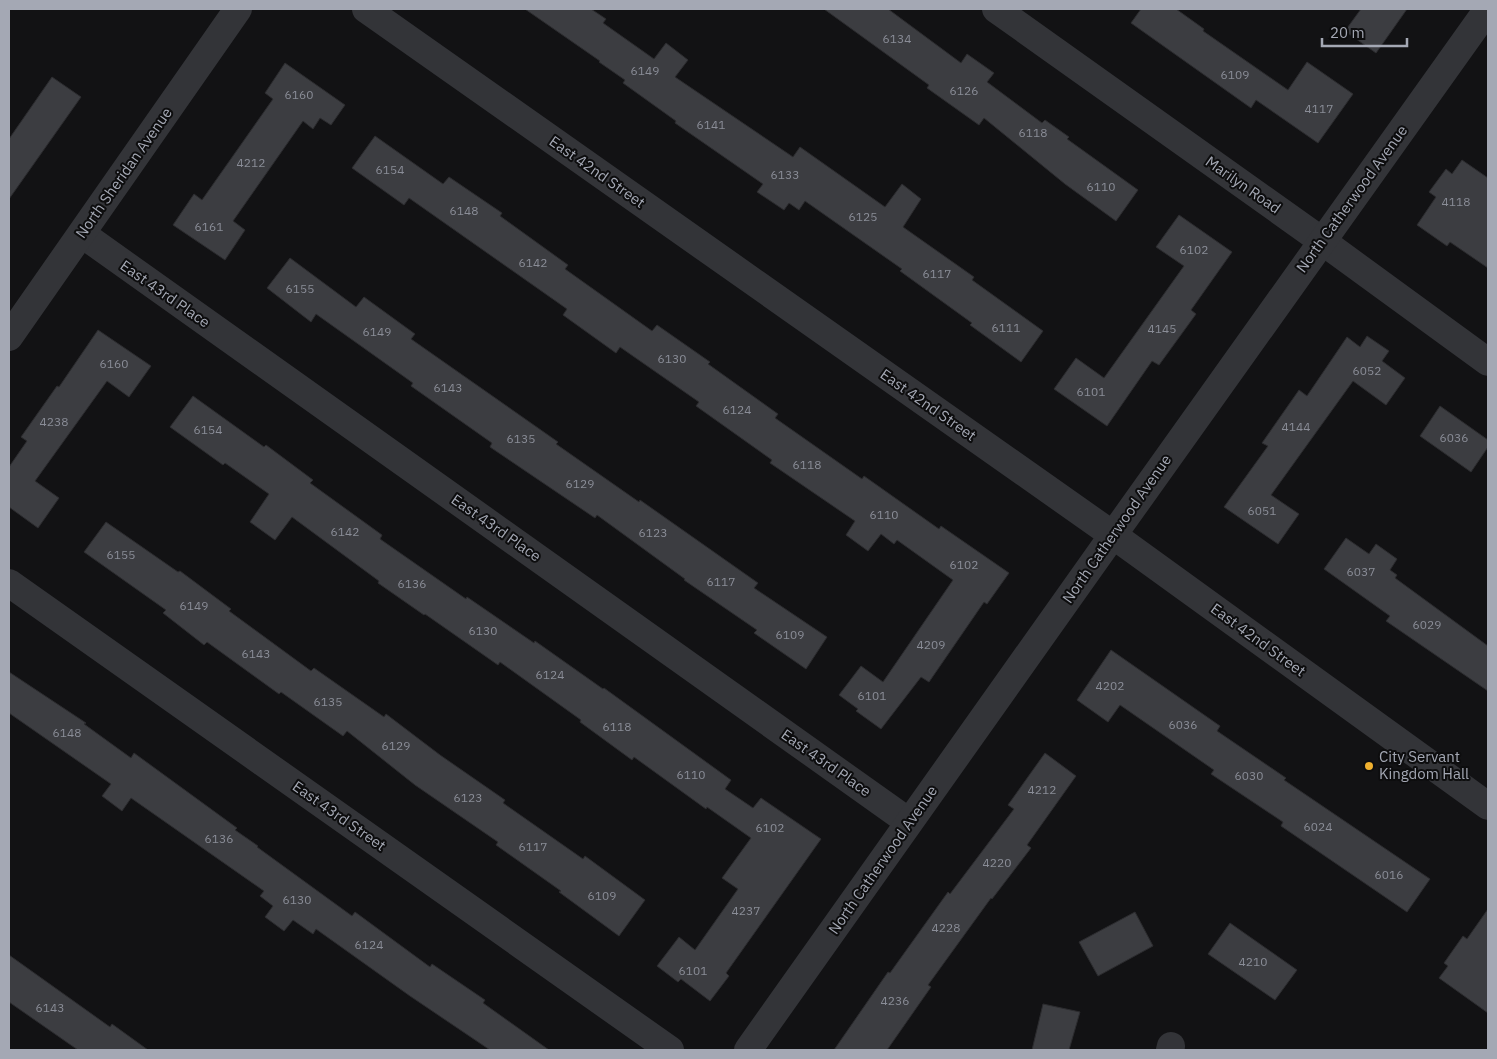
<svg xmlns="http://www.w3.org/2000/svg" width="1497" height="1059" font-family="'IBM Plex Sans',sans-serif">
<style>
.building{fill:#3c3d41;stroke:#2c2c2f}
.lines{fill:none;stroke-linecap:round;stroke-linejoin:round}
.minor{stroke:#333438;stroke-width:28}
.tertiary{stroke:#333438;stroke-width:28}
.poi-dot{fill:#efb02f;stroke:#0d0d0e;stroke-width:2}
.labels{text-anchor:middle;stroke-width:4;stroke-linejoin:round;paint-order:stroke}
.number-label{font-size:12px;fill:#8a8d97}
.street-label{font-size:15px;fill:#a4a8b4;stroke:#0d0d0e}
.poi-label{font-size:15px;fill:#a4a8b4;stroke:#0d0d0e;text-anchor:start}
</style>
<rect width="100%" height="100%" fill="#121214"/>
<g class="building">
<path d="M525,9H591L606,19L603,23L654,59L666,43L688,60L675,77L793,157L800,147L885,207L902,184L921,199L903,227L974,277L972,280L1043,331L1021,362L970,325L972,323L900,271L902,269L805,201L799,210L789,203L784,210L757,192L763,184L675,123L676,121L623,83L625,80L599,62L600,61Z"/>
<path d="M824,9H888L961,63L967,54L994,73L987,82L1042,123L1045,120L1069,137L1067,139L1138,190L1116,221L1065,184L984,118L979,125L927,88L929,85Z"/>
<path d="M1141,9H1176L1204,29L1203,31L1288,90L1307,62L1353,94L1318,143L1256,100L1251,108L1131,23Z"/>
<path d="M1361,9H1407L1376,53L1345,31Z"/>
<path d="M285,63L345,105L331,125L320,118L313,129L303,121L233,221L245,230L225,260L173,225L194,194L202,200L273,99L265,93Z"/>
<path d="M52,77L81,97L9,199V139Z"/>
<path d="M375,136L443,184L449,177L502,213L500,216L568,265L565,269L652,331L657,325L710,362L708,364L778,414L775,418L862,479L864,476L939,529L941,526L1009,573L987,604L984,602L929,682L921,677L881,729L856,711L858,709L839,695L861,666L883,682L953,580L897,540L894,544L881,534L868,551L846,535L855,521L770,463L772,460L696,406L699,402L620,347L616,353L563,315L567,309L409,198L404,205L352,168Z"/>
<path d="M1462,160L1488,178V268L1450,242L1447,246L1417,225L1436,197L1429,192L1446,169L1452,174Z"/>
<path d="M1179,215L1232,252L1191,310L1196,314L1159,365L1152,361L1107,426L1054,389L1076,358L1104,378L1184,266L1156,247Z"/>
<path d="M290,258L356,307L364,297L415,334L411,339L558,442L556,444L639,502L640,500L758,583L754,588L827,637L806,669L754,633L757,630L684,580L685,579L597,515L595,518L490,447L492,443L411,386L413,383L316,314L311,322L267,288Z"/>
<path d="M98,330L151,366L129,397L107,381L35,481L59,498L38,528L9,507V467L27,441L21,437L57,386L59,387Z"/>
<path d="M1367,336L1389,351L1382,361L1405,378L1386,405L1353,381L1271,495L1299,514L1278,544L1224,507L1268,446L1262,443L1299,390L1307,396L1347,337L1360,347Z"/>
<path d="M193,396L264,447L266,445L313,480L310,483L382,535L380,539L466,599L467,597L534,643L535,641L603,689L604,688L731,780L725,789L753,808L761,798L821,839L726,973L729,976L710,1001L681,979L678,982L657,966L679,937L695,950L738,889L722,878L751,838L707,807L706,809L634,757L632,760L580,722L581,720L500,662L498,665L425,614L424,615L378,583L379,581L292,517L275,540L250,522L269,494L225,463L223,465L170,427Z"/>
<path d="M1440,406L1488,440V447L1471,472L1420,436Z"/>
<path d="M106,522L178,572L180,571L231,609L229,611L311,671L314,668L384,717L386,714L440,755L505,800L503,803L583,859L585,856L645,900L619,936L559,892L561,891L496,845L498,842L415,785L347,731L343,736L281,692L279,694L207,642L204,645L163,613L166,610L84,552Z"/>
<path d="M1346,538L1369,554L1376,544L1397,559L1390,570L1397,575L1395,578L1488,646V691L1386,621L1390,616L1324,569Z"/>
<path d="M1111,650L1220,726L1217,731L1286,778L1284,780L1430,879L1407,912L1281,826L1283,822L1211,774L1214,770L1120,705L1108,722L1077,700Z"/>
<path d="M9,672L86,723L84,724L131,758L134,753L237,828L235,830L258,846L257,847L352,916L355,912L430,967L432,964L485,1000L483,1003L549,1050H490L410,996L316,929L313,934L293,920L284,931L265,917L273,906L260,896L264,891L131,798L122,811L102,796L111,784L9,713Z"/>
<path d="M1045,753L1076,776L1027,845L1031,848L992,899L991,898L928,985L931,987L887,1050H834L888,972L890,973L948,892L950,894L1014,809L1008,805Z"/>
<path d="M1488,909V1013L1439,978L1448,966L1444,963L1463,936L1467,939Z"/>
<path d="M1135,912L1153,946L1098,976L1079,942Z"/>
<path d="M1230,923L1297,970L1275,1000L1208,954Z"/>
<path d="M9,955L110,1027L112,1024L148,1050H78L9,1002Z"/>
<path d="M1043,1004L1080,1012L1069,1050H1032Z"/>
</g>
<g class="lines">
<g class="minor">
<path d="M996,9L1322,241L1488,362"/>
<path d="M82,234L909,822"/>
<path d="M9,337L238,9"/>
<path d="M9,583L670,1050"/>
<path d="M748,1050L1113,535L1488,9"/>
<path d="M1170,1050L1171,1046"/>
</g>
<path class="tertiary" d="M366,9L1113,535L1488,806"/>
</g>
<circle class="poi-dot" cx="1369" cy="766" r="5"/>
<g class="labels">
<g class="number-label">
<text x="897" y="43">6134</text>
<text x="645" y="75">6149</text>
<text x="1235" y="79">6109</text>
<text x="964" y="95">6126</text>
<text x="299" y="99">6160</text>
<text x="1319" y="113">4117</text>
<text x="711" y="129">6141</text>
<text x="1033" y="137">6118</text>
<text x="251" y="167">4212</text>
<text x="390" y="174">6154</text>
<text x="785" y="179">6133</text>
<text x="1101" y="191">6110</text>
<text x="1456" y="206">4118</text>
<text x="464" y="215">6148</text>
<text x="863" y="221">6125</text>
<text x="209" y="231">6161</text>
<text x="1194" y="254">6102</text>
<text x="533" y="267">6142</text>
<text x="937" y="278">6117</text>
<text x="300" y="293">6155</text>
<text x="1006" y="332">6111</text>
<text x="1162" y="333">4145</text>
<text x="377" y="336">6149</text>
<text x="672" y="363">6130</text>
<text x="114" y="368">6160</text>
<text x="1367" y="375">6052</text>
<text x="448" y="392">6143</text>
<text x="1091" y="396">6101</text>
<text x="737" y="414">6124</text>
<text x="54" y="426">4238</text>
<text x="1296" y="431">4144</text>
<text x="208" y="434">6154</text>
<text x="1454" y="442">6036</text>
<text x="521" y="443">6135</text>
<text x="807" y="469">6118</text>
<text x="580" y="488">6129</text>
<text x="1262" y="515">6051</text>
<text x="884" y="519">6110</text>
<text x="345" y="536">6142</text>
<text x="653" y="537">6123</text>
<text x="121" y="559">6155</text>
<text x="964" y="569">6102</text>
<text x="1361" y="576">6037</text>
<text x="721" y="586">6117</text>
<text x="412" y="588">6136</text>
<text x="194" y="610">6149</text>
<text x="1427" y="629">6029</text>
<text x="483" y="635">6130</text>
<text x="790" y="639">6109</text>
<text x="931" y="649">4209</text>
<text x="256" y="658">6143</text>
<text x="550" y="679">6124</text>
<text x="1110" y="690">4202</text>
<text x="872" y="700">6101</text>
<text x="328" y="706">6135</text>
<text x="1183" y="729">6036</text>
<text x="617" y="731">6118</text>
<text x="67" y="737">6148</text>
<text x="396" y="750">6129</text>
<text x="691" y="779">6110</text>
<text x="1249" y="780">6030</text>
<text x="1042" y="794">4212</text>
<text x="468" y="802">6123</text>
<text x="1318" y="831">6024</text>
<text x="770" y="832">6102</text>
<text x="219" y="843">6136</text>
<text x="533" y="851">6117</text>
<text x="997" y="867">4220</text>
<text x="1389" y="879">6016</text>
<text x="602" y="900">6109</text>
<text x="297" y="904">6130</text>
<text x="746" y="915">4237</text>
<text x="946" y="932">4228</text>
<text x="369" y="949">6124</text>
<text x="1253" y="966">4210</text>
<text x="693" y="975">6101</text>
<text x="895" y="1005">4236</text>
<text x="50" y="1012">6143</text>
</g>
<g class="street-label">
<text transform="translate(597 172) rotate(35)" y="5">East 42nd Street</text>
<text transform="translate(124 173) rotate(-55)" y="5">North Sheridan Avenue</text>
<text transform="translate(1243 185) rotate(35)" y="5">Marilyn Road</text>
<text transform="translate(1352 199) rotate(-54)" y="5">North Catherwood Avenue</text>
<text transform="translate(165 294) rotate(35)" y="5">East 43rd Place</text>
<text transform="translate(928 405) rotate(35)" y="5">East 42nd Street</text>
<text transform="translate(496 528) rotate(35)" y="5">East 43rd Place</text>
<text transform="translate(1117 529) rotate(-55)" y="5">North Catherwood Avenue</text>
<text transform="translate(1258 640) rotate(36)" y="5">East 42nd Street</text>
<text transform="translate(826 763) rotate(35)" y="5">East 43rd Place</text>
<text transform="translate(339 816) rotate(35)" y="5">East 43rd Street</text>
<text transform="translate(883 860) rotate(-55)" y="5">North Catherwood Avenue</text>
</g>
<g class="poi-label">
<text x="1379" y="762">City Servant<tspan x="1379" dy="17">Kingdom Hall</tspan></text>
</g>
</g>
<rect width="1497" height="1059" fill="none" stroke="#a4a8b4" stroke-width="20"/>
<path d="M1322 38v8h85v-8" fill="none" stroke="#a4a8b4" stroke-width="2.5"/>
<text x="1330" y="38" font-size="15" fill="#a4a8b4" stroke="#0d0d0e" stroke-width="4" paint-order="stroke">20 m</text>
</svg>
